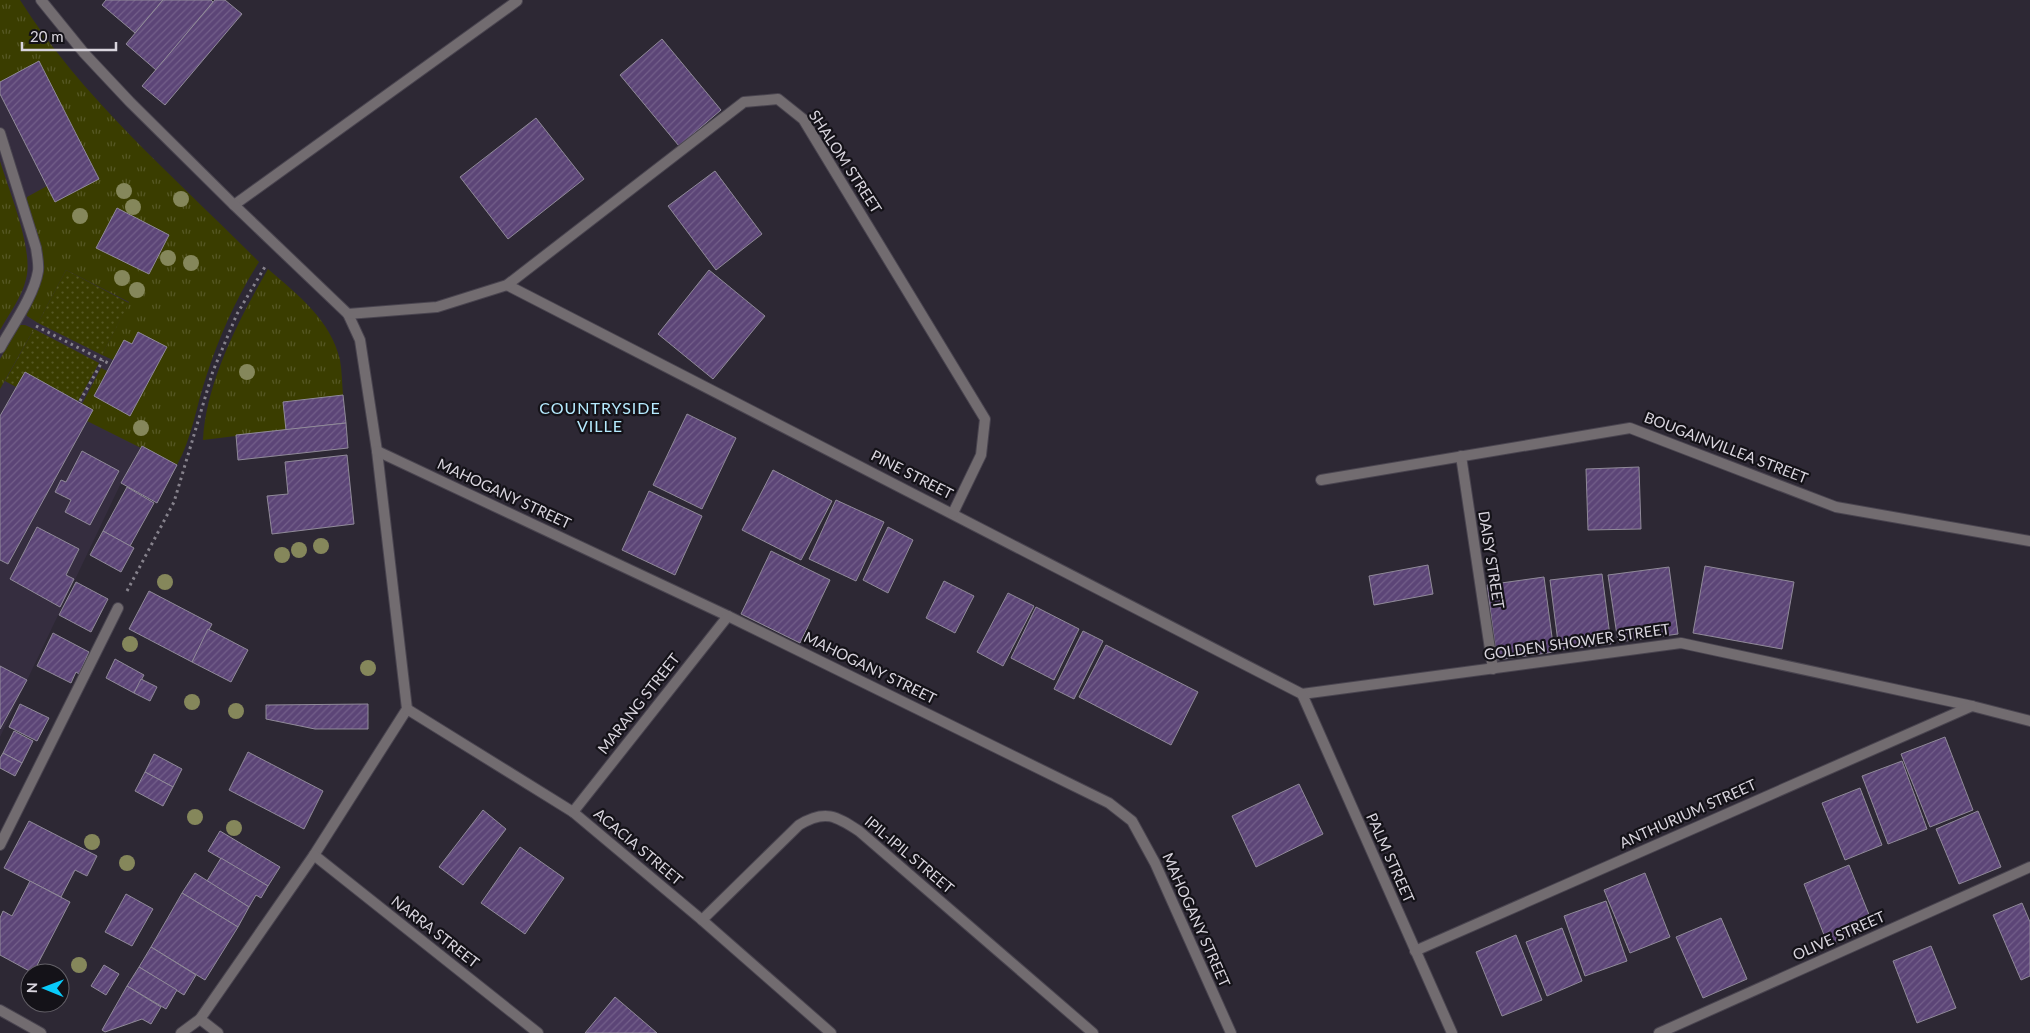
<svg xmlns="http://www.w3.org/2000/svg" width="2030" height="1033" font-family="Lato,sans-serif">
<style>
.built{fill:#352d3f}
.grass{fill:url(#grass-tufts)}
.garden{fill:url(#garden-dots)}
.building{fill:url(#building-hatch);stroke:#908a99}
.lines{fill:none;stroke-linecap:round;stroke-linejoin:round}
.lane-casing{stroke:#49444f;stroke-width:12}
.street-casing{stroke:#49444f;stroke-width:12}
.path{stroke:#86828c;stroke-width:3;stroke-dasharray:2.5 4;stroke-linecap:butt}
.lane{stroke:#726c70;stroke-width:10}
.street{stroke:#726c70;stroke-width:10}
.tree{fill:#85875b}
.labels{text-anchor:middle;stroke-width:4.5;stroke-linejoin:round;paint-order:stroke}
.street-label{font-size:15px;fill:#d9d5de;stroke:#141218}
.neighbourhood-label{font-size:16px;letter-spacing:1px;fill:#b6ebff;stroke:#141218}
</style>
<defs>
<pattern id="grass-tufts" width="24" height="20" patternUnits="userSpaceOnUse" patternTransform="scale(1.25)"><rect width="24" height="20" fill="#3a3d00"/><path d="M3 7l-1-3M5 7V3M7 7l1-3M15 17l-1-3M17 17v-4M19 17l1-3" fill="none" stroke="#565825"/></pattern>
<pattern id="garden-dots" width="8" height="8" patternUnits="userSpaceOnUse" patternTransform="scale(1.25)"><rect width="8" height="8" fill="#3a3d00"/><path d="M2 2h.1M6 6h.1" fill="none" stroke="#565825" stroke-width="1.8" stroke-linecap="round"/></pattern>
<pattern id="building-hatch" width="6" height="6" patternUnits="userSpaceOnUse" patternTransform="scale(1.25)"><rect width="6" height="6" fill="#5c4577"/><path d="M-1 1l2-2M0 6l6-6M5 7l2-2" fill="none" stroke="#735f8a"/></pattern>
</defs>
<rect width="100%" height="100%" fill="#2d2834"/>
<path class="built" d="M0,4L219,279L142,446L121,483L0,737Z"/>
<g class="grass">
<path d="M0,0H20C83,100 176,178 259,262C236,298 219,337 206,377C196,407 192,438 177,465L142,446L141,448L87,421L93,410L82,404L101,368L107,371L94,396L166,347L138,332L132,344L124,340L113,360L102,355L129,302L66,270L38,323L27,316L26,312C56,269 41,246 26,201L27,197L47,186L55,202L99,178L39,62L0,82Z"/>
<path d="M0,161C9,191 34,250 26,279C22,297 9,314 0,330Z"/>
<path d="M268,269C297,294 331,320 340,360C342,371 342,384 343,395L283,402L286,430L203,440C206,382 239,319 268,269Z"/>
<path d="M20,325H25L34,329L0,389V359Z"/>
</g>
<g class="garden">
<path d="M66,270L129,303L102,355L38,323Z"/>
<path d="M34,329L99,363L78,401L25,372L16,387L5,381Z"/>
</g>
<g class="building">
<path d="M106,0H163L135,33L102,5Z"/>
<path d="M163,0H211L213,2L156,70L126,44Z"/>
<path d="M215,0H225L242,14L165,105L142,86Z"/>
<path d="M662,39L721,110L679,146L620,75Z"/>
<path d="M39,61L99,179L55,202L0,94V82Z"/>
<path d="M536,118L584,179L508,239L460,177Z"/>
<path d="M715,171L762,234L716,270L668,206Z"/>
<path d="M117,208L169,235L149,274L96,248Z"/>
<path d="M709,270L765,316L713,379L658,334Z"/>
<path d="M138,332L167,347L130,416L94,396L124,340L132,344Z"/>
<path d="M25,372L93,410L8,564L0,560V416Z"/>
<path d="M343,395L346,423L286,430L283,402Z"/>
<path d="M687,414L736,438L702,509L653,485Z"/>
<path d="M346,423L348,448L238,460L236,435Z"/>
<path d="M142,446L177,465L157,503L121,483Z"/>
<path d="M82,451L119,471L90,525L65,512L71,500L55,492L61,480L66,482Z"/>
<path d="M347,455L354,524L272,534L267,496L288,494L285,462Z"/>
<path d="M1639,467L1641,529L1588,530L1586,469Z"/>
<path d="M773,470L832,501L801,560L742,530Z"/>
<path d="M127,487L154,503L130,546L103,531Z"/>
<path d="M649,491L702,516L675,575L622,550Z"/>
<path d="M836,500L884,522L856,581L809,559Z"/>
<path d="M37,527L79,549L66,575L74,579L60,607L10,579Z"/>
<path d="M888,527L913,540L888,593L863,580Z"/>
<path d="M103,531L134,548L121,572L90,555Z"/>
<path d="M771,551L830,580L800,643L741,614Z"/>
<path d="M1428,565L1433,594L1374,605L1369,576Z"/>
<path d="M1705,566L1794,582L1782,649L1693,633Z"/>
<path d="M1669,567L1678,634L1618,642L1608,575Z"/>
<path d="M1602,574L1611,644L1559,650L1550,580Z"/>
<path d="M1544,577L1554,652L1497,660L1487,585Z"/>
<path d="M944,581L974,596L955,633L926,618Z"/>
<path d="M76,582L108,599L91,632L59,615Z"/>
<path d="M149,591L212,624L192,662L129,629Z"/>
<path d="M1008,593L1034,606L1003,666L977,652Z"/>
<path d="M1036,607L1079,629L1054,680L1011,658Z"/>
<path d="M208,629L248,650L231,682L192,662Z"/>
<path d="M1083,631L1103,641L1074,699L1054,689Z"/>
<path d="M53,633L89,652L79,674L76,672L71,683L37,666Z"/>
<path d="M1106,645L1198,692L1171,745L1079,697Z"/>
<path d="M115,659L144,675L134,693L106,678Z"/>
<path d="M0,666L27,680L0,729Z"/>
<path d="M141,679L157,687L150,701L134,693Z"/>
<path d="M20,704L49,718L37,741L9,727Z"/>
<path d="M368,704V729H315L266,719V705Z"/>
<path d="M14,731L33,741L22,763L3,753Z"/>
<path d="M1945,737L1973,810L1930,827L1901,754Z"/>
<path d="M248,752L323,791L304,829L229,790Z"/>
<path d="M3,753L22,763L15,776L0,768V758Z"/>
<path d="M154,754L182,769L173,787L145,772Z"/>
<path d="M1902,761L1927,829L1888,844L1862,776Z"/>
<path d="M145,772L173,787L163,806L135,791Z"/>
<path d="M1299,784L1323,834L1256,867L1232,816Z"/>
<path d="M1860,788L1882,845L1845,860L1822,803Z"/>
<path d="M483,810L506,829L463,885L439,867Z"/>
<path d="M1978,811L2001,867L1959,884L1936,829Z"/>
<path d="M29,821L97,856L87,876L75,870L61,897L4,868Z"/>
<path d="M220,831L280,867L268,886L208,851Z"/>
<path d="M520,847L564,878L525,934L481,903Z"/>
<path d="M221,858L268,886L261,898L256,895L249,907L207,881Z"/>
<path d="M1849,865L1874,927L1828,945L1804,884Z"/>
<path d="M195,873L249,907L238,927L182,893Z"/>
<path d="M1645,873L1670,937L1630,953L1604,890Z"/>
<path d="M30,881L70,902L33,973L0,955V918L3,911L12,916Z"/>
<path d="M182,893L238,927L205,980L151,947Z"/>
<path d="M126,894L153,909L132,946L105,932Z"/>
<path d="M1606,901L1627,961L1585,976L1564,916Z"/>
<path d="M2022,903L2030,922V976L2021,980L1993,915Z"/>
<path d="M1721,918L1747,979L1703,998L1676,937Z"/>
<path d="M1562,928L1582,981L1547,996L1526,942Z"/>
<path d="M1516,935L1542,1000L1502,1016L1476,952Z"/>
<path d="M1931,946L1956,1008L1917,1023L1893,961Z"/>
<path d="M151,947L196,975L184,995L139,967Z"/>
<path d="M104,965L119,974L106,995L91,986Z"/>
<path d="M139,967L177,990L166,1009L127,986Z"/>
<path d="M127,986L161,1007L151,1024L142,1019L105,1032L102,1030Z"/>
<path d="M615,997L657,1033H585Z"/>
</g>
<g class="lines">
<defs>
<g id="lane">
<path d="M0,133L36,248C37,256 39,264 38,271C34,296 12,326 0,348"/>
<path d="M234,205L517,1"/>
</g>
<g id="street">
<path d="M41,0L84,53L130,102L234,205L348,314L360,340L377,451L407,709L314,855L200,1019L181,1033"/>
<path d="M507,285L1302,694"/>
<path d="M348,314L437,307L507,285L744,102L778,99L803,119L985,419L981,455L953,513"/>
<path d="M377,451L728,616L1109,803L1132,821L1155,863L1231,1033"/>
<path d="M1461,456L1493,669"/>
<path d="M1321,480L1630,428L1836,507L2030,541"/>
<path d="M1302,694L1681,643L1972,706L2030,721"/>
<path d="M1302,694L1452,1033"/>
<path d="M407,709L573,812L702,920L831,1033"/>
<path d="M573,812L728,616"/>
<path d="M0,845L118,608"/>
<path d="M314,855L538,1033"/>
<path d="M702,920L799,825C825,809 836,816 859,831L1093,1033"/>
<path d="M1415,951L1972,706"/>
<path d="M0,1010L41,1033"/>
<path d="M200,1019L218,1033"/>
<path d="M1659,1033L2030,867"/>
</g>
</defs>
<use href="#lane" class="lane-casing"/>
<use href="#street" class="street-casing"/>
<g class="path">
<path d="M36,326L108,363"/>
<path d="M80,401L103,360"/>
<path d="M127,591L174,502L213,371L237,314L266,265"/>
</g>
<use href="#lane" class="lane"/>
<use href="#street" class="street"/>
</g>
<g class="tree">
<circle cx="124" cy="191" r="8"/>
<circle cx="181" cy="199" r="8"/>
<circle cx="133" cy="207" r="8"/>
<circle cx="80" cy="216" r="8"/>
<circle cx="168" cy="258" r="8"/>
<circle cx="191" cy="263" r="8"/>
<circle cx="122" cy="278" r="8"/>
<circle cx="137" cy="290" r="8"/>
<circle cx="247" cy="372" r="8"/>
<circle cx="141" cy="428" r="8"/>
<circle cx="321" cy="546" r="8"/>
<circle cx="299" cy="550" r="8"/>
<circle cx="282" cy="555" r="8"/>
<circle cx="165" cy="582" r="8"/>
<circle cx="130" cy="644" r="8"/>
<circle cx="368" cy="668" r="8"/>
<circle cx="192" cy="702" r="8"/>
<circle cx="236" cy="711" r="8"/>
<circle cx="195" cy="817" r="8"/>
<circle cx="234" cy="828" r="8"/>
<circle cx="92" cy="842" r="8"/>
<circle cx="127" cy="863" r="8"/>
<circle cx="79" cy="965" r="8"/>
</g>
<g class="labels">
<g class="street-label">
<text transform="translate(845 162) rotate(57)" y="5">SHALOM STREET</text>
<text transform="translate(1726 448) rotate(21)" y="5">BOUGAINVILLEA STREET</text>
<text transform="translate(912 475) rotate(27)" y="5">PINE STREET</text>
<text transform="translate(504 494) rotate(25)" y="5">MAHOGANY STREET</text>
<text transform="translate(1491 560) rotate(81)" y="5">DAISY STREET</text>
<text transform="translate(1577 642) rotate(-8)" y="5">GOLDEN SHOWER STREET</text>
<text transform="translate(870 668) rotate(26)" y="5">MAHOGANY STREET</text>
<text transform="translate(639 704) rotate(-52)" y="5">MARANG STREET</text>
<text transform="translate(1688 814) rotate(-24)" y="5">ANTHURIUM STREET</text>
<text transform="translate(638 847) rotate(40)" y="5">ACACIA STREET</text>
<text transform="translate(909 855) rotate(40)" y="5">IPIL-IPIL STREET</text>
<text transform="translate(1390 858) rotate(66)" y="5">PALM STREET</text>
<text transform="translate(1196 920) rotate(66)" y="5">MAHOGANY STREET</text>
<text transform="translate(435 932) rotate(38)" y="5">NARRA STREET</text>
<text transform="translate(1839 936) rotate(-24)" y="5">OLIVE STREET</text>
</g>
<g class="neighbourhood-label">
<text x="600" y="414">COUNTRYSIDE<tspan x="600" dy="18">VILLE</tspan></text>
</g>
</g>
<g transform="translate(45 988) rotate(271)"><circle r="24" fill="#141218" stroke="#636067"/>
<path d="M0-4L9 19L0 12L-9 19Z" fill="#09cbfa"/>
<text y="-8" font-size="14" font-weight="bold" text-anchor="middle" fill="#d9d5de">N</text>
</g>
<path d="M22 42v8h94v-8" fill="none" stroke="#d9d5de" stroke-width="2.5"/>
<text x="30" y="42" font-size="15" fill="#d9d5de" stroke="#141218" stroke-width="4" paint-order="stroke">20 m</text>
</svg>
